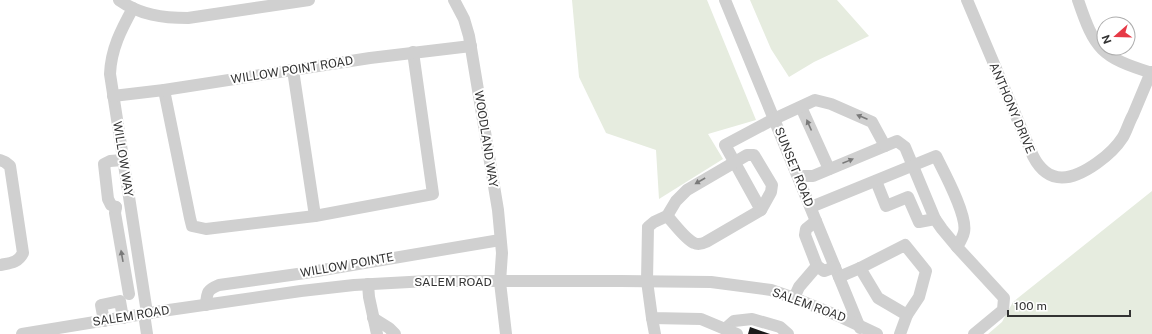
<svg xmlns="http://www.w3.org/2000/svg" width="1152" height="334" font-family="'Public Sans',sans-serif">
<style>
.green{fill:#e6ecdf}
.building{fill:#1a1a1a}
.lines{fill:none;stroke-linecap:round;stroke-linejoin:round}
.minor{stroke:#d0d0d0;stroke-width:12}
.oneway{fill:#7a7a7a}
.labels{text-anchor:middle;stroke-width:4;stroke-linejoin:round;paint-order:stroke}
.street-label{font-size:12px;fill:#333;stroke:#fff}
</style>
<rect width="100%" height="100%" fill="#fff"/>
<g class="green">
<path d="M572,0H707L756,120L708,134L723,159L659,199L656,150L606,133L579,77Z"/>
<path d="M750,0H837L869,36L814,62L789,77L771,49Z"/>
<path d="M1152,191V334H988L1002,322L1013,302Z"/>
</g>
<path class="building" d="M750,327L770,334H748Z"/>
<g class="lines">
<g class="minor">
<path d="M119,0C140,15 163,18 188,18L309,0"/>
<path d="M454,0L464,19L469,36L498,210L502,253L500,282L506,334"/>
<path d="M725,0L860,328"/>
<path d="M967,0L1033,156C1049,187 1073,180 1097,163C1107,156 1116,148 1123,137C1127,130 1129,122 1133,115C1139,101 1145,86 1151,72"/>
<path d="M1078,0C1095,50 1101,57 1152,73"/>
<path d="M133,8C121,30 111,49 110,74L147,313"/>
<path d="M293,70L315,216"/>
<path d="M164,90L190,218L192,226L206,229L315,216L433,194L413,52"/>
<path d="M113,96L164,90L370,58L471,46"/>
<path d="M801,107L829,169"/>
<path d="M0,160L5,162L10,166L23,253C18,263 10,263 0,265"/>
<path d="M798,176H813L897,141L905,147L935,219"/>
<path d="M876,181L886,206L908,197L919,222L935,219L942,229L957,247"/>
<path d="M116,207L115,213L129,294"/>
<path d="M116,207L111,205L108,199L104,164L110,161L123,160"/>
<path d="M811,207L936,156C944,172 968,216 964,232C963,237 960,242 957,247L1004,298L1003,310L974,334"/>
<path d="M667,216C674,223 685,239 694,243C698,245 702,244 706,242L761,210L725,145L774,119L815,100L831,104L872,122L885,146"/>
<path d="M816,221L806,229L805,235L817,266L824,271L835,267"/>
<path d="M860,268L878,298L907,315"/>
<path d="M839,277L860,268L905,245L926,271L919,297L907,315L900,334"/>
<path d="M368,284L369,297L377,334"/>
<path d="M794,298L799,287L817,266"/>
<path d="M206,305C207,292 207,290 219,285L305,273L500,240"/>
<path d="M144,314L147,334"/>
<path d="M373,318L389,328L395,334"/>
<path d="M652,318L655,334"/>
<path d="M104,321L101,305L120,301L123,318"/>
<path d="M725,329L734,321L752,319L780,327L788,334"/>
<path d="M22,334L162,311L301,291L354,285L428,281H621L711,282L771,290L794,298L841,317L877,334"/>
<path d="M737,334L701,319L652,318L647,281L648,227L654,222L667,216L676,201L687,190L747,155H754L772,185L771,192L761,210"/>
</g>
</g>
<defs><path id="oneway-solid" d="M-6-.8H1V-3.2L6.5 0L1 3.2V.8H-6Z"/></defs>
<g class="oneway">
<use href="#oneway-solid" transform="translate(862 117) rotate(-157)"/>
<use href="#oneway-solid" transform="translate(809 125) rotate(-114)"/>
<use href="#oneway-solid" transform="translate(848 161) rotate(-22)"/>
<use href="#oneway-solid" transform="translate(700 181) rotate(150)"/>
<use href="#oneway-solid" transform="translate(122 256) rotate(-100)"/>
</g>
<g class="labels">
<g class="street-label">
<text transform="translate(292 70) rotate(-9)" y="4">WILLOW POINT ROAD</text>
<text transform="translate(1012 108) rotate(67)" y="4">ANTHONY DRIVE</text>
<text transform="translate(486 139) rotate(81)" y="4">WOODLAND WAY</text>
<text transform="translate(123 159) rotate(81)" y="4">WILLOW WAY</text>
<text transform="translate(794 167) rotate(68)" y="4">SUNSET ROAD</text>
<text transform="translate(347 265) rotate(-10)" y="4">WILLOW POINTE</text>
<text x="453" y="286">SALEM ROAD</text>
<text transform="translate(809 305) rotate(20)" y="4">SALEM ROAD</text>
<text transform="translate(131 316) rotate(-9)" y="4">SALEM ROAD</text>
</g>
</g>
<g transform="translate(1116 36) rotate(250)"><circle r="19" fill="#ffffff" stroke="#adadad"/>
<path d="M0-3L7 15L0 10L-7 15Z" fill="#e63946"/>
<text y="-6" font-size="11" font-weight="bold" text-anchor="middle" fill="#333333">N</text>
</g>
<path d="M1008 310v6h122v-6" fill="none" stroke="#333333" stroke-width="2"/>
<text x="1014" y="310" font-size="12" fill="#333333" stroke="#ffffff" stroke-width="3" paint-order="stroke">100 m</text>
</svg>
